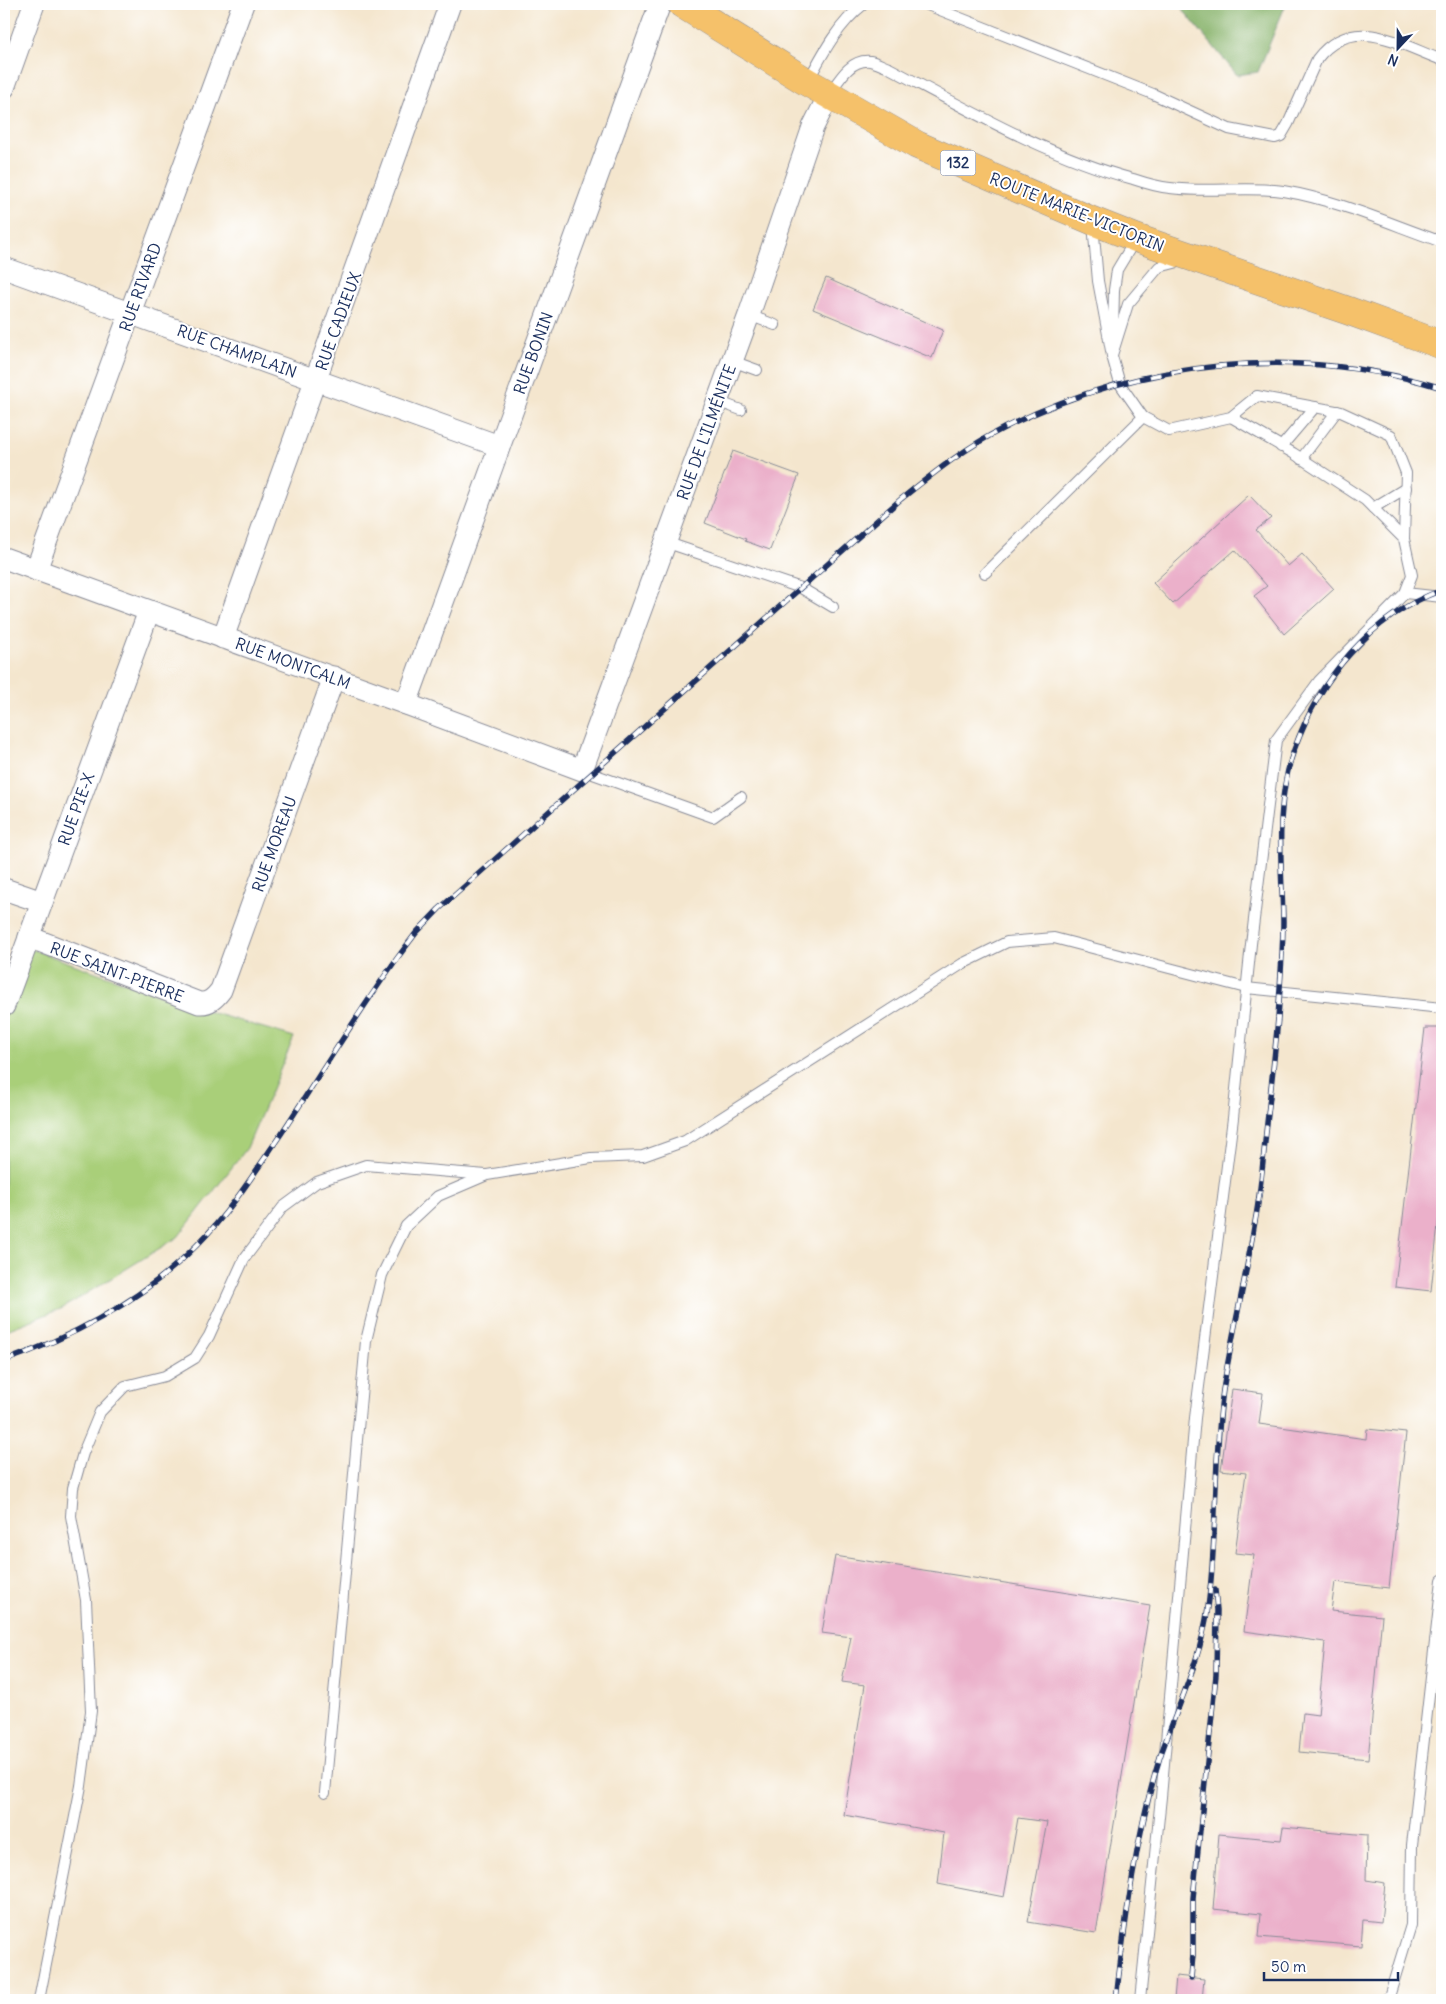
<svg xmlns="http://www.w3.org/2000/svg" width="1446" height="2004" font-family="Delius,sans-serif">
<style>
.green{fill:#a9cf79;stroke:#627f6c}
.forest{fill:#86b269;stroke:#507064}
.building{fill:#ebb0ca}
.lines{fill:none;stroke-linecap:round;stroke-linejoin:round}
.lane-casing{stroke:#888a96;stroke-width:12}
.street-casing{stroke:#888a96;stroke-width:23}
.primary-casing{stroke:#888a96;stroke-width:29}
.lane{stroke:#fff;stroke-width:10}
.street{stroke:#fff;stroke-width:21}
.primary{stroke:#f5c16b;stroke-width:28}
.rail-casing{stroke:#1b2f5e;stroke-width:5.5}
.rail{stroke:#fff;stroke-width:4;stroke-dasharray:11;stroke-linecap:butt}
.labels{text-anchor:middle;stroke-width:4;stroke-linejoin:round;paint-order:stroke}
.shield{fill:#fff;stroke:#5f6d8e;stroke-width:1}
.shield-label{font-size:15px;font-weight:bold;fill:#1b2f5e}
.street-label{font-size:16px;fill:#1b2f5e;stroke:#fff}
</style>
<rect width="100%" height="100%" fill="#fff"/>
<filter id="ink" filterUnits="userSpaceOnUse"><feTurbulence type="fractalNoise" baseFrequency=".02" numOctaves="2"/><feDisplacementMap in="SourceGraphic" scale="10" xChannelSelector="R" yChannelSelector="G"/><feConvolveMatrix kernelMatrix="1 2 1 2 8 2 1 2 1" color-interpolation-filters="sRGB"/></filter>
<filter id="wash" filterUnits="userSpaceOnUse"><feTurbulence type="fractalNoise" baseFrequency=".0096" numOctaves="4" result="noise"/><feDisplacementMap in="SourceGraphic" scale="20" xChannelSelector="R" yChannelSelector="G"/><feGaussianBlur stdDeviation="1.12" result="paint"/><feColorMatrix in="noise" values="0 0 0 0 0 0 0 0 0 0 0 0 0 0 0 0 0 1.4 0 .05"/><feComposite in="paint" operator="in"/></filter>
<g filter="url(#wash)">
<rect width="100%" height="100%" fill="#f4e6ce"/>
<path class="green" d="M25,947L203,1010L294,1037L247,1148L178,1237L63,1308L4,1331V1009Z"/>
<path class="forest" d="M1178,4H1286L1258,72L1237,75Z"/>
<g id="blocks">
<g class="building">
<path d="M826,278L943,330L932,358L813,309Z"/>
<path d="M733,451L799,475L770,550L745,541L746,539L705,523Z"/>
<path d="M1249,495L1271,518L1256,530L1288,566L1302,554L1334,589L1284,634L1254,596L1267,586L1235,550L1173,604L1153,583Z"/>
<path d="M1425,1028H1442V1186L1431,1291L1395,1287Z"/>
<path d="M1232,1389L1263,1393L1259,1424L1366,1439L1367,1429L1406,1433L1389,1588L1335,1582L1331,1611L1382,1616L1368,1759L1299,1752L1303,1713L1318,1715L1325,1642L1244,1631L1254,1555L1235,1553L1246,1473L1221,1470Z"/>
<path d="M835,1556L1150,1606L1096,1933L1028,1922L1047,1822L1018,1818L1004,1897L938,1884L944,1833L844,1815L865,1685L842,1682L851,1637L822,1633Z"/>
<path d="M1283,1827L1367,1835L1366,1880L1385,1883L1381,1922L1363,1920L1361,1946L1259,1937L1261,1914L1213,1909L1219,1834L1281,1840Z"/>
<path d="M1176,1976L1204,1979L1202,2000H1174Z"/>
</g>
</g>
</g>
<g filter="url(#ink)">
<use href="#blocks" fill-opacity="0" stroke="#888a96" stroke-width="1"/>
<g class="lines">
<defs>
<g id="lane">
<path d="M925,4L1153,94L1229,129L1275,138L1281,136L1288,124L1317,59C1353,13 1398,44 1442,60"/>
<path d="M808,81C823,53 838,24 864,4"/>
<path d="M829,94C839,80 850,59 870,61C876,62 883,66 889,68C967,109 1047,156 1133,179C1145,183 1158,187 1170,188C1207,193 1246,186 1283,191C1338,200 1390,224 1442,242"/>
<path d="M1093,224L1098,281L1112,356L1120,384L1143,417L1169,431L1231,417L1257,396L1341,412L1391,435L1406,473L1404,539L1412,575L1405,593L1319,681L1276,740L1251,944L1233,1118L1195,1418L1161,1797L1140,2000"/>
<path d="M749,315L775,325"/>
<path d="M1113,335L1114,290L1117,270L1135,240"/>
<path d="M1112,355L1128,304L1159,267L1182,261"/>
<path d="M732,361L757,370"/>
<path d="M717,401L741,410"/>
<path d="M1231,417L1293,453L1365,500L1404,539"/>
<path d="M1281,447L1315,407"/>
<path d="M1301,459L1337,411"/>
<path d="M1373,508L1406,488"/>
<path d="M665,542L801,588L833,607"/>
<path d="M985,573L1143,417"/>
<path d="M1405,593L1442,597"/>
<path d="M582,770L713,817L741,797"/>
<path d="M325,1793L366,1341L382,1275L406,1226L438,1196L487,1175L591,1158L643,1156L685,1141L962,964L1007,942L1054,938L1246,988L1442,1008"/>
<path d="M39,2000L81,1786L91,1711L86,1600L71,1516L73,1488L83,1453L100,1412L125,1386L165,1376L195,1358L209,1336L244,1259L283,1207L317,1182L366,1165L486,1175"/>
<path d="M1388,2000L1411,1925L1412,1845L1442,1580"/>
</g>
<g id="street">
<path d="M4,88L34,4"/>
<path d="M4,268L499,446"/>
<path d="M4,558L406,704L582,770L749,315L813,127L829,95"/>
<path d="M36,570L243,4"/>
<path d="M223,638L450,4"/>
<path d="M406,704L660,4"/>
<path d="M4,889L42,902"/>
<path d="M29,937L199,1003C209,1004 215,998 221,990L334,677"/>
<path d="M4,1006L149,611"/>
</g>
<path id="primary" d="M682,4L807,82L917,145L1093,221L1136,238L1349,311L1442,345"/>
</defs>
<use href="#lane" class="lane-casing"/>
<use href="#street" class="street-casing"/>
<use href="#primary" class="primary-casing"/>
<use href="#lane" class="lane"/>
<use href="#street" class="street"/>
<use href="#primary" class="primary"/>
<defs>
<g id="rail">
<path d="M4,1361C75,1336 143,1300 197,1245C230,1212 255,1172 281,1134C320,1075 357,1014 398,957L416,933L439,909L901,499C934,473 966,447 1004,428C1138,360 1298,344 1442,388"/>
<path d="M1191,1978L1193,1955V1898L1216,1675L1217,1610L1215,1590"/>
<path d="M1116,2000C1125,1920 1136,1834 1160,1757C1177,1707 1201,1660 1208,1607C1218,1535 1213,1462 1223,1390C1232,1335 1245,1282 1254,1227C1261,1193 1263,1158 1267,1123C1271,1088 1275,1053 1278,1018C1280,986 1283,953 1283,921C1282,863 1274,806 1294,750C1319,679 1370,616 1442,590"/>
</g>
</defs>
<use href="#rail" class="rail-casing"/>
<use href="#rail" class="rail"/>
</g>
</g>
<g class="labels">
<rect class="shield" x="940.5" y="150.5" width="35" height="25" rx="4"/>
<g class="shield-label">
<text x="958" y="168">132</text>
</g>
<g class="street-label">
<text transform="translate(1077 212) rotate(22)" y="6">ROUTE MARIE-VICTORIN</text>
<text transform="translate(140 287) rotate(-70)" y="6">RUE RIVARD</text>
<text transform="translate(338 321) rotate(-70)" y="6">RUE CADIEUX</text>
<text transform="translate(237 351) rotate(20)" y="6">RUE CHAMPLAIN</text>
<text transform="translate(533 353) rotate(-70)" y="6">RUE BONIN</text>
<text transform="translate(706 432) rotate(-70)" y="6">RUE DE L'ILMÉNITE</text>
<text transform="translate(293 663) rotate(20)" y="6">RUE MONTCALM</text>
<text transform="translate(76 809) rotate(-70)" y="6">RUE PIE-X</text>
<text transform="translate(274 844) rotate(-70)" y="6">RUE MOREAU</text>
<text transform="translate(117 972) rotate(21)" y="6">RUE SAINT-PIERRE</text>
</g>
</g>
<rect width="1446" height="2004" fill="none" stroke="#fff" stroke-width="20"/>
<g transform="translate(1398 48) rotate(202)" stroke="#ffffff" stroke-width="4" paint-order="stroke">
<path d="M0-4L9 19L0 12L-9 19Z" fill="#1b2f5e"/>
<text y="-8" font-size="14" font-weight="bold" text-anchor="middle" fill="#1b2f5e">N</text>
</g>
<path d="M1264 1972v8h134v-8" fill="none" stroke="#1b2f5e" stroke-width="2.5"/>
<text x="1271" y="1972" font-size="15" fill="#1b2f5e" stroke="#ffffff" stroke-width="4" paint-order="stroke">50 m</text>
</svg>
